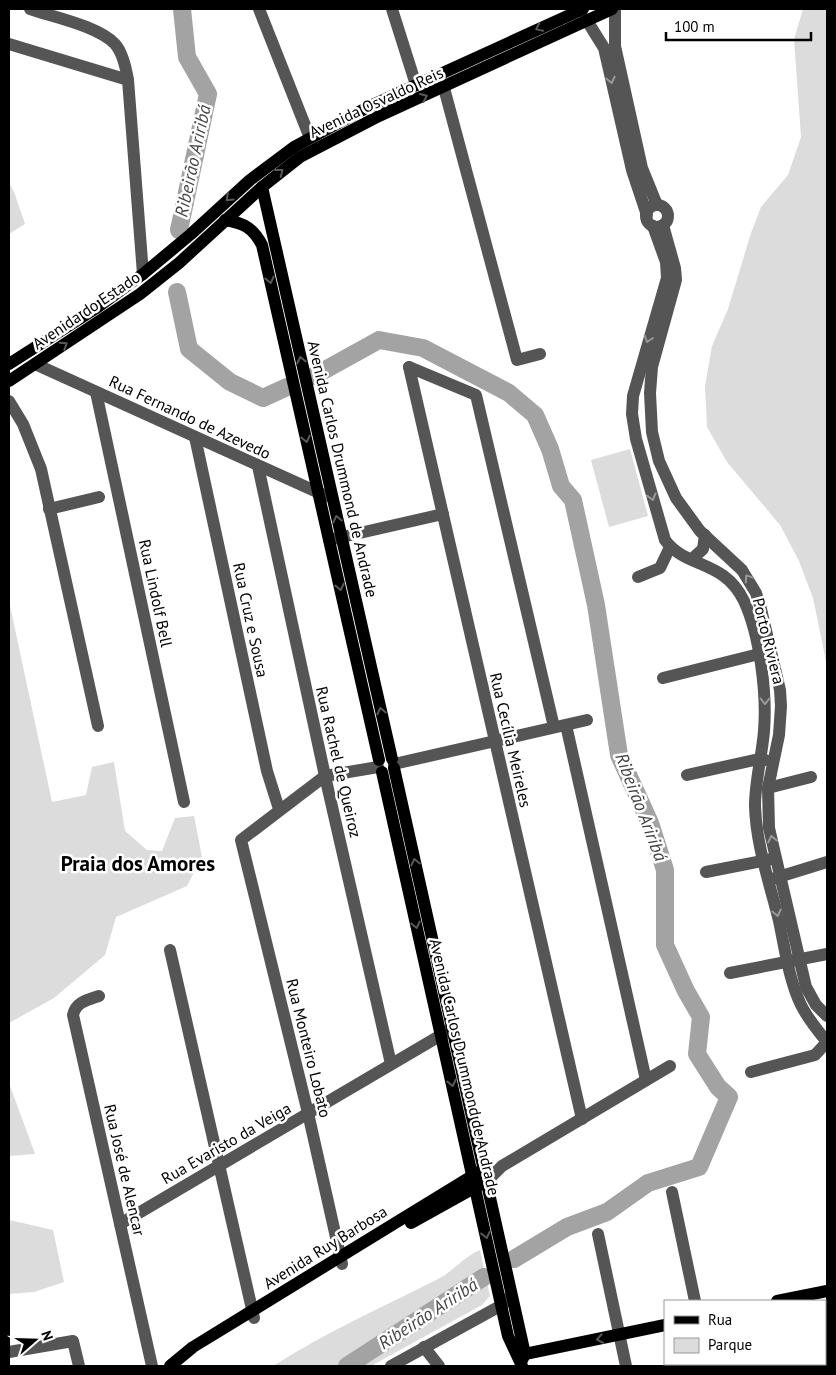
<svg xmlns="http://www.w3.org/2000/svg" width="836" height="1375" font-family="'PT Sans',sans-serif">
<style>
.green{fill:#dcdcdc}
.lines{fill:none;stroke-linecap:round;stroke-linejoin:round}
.river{stroke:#a3a3a3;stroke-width:18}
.minor{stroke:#555;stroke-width:12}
.major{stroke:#000;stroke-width:12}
.oneway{stroke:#595959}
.oneway2{stroke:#999}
.labels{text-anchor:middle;stroke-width:5;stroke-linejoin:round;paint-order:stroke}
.street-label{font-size:16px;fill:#000;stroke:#fff}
.water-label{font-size:18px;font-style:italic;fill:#444;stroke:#fff}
.district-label{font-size:21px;font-weight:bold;fill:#000;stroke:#fff}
</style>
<rect width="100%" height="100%" fill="#fff"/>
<g class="green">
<path d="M803,9H827V666L813,598L799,561L780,525L727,462L707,427L705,386L712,346L728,309L751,233L761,207L788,175L801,137L794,39Z"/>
<path d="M9,183L14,192L25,224L9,234Z"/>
<path d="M630,449L648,516L609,527L591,460Z"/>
<path d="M9,601L52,802L86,795L92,767L114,762L125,831L147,850L162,851L175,818L194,816L202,857L187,886L116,917L105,955L54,998L9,1023Z"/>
<path d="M9,1083L35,1154L9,1156Z"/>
<path d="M9,1220L53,1230L64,1282L34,1292L9,1294Z"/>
<path d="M480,1250L490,1296L482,1305L371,1366H273C326,1332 381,1308 436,1280C453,1272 463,1257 480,1250Z"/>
</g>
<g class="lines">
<g class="river">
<path d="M179,230L208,94L187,57L182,9"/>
<path d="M177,292L189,349L230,382L263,398L287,387"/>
<path d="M314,376L379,340L423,348L509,393L535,415L550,449L561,486L573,500L596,605L619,755L650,823L665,870V945L686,991L701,1017L697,1054L718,1087L729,1097L699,1167L648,1183L607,1212L567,1227L514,1259"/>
<path d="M347,1366L484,1277"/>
</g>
<g class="minor">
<path d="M30,9C53,17 98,26 115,44C123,53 126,68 128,80"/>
<path d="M259,9L310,138"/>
<path d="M392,9L416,85"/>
<path d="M615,9V46L642,168L657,205"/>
<path d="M586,19L604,48L632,170L647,215"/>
<path d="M9,44L128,80L143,274"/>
<path d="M444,88L517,360L540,354"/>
<circle cx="657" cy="216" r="11"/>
<path d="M663,225L675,268L676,280L652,367L650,393L652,432L659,461L676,498L700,531L742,570L756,593L761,609L780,690L781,706L779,735L768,788L769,828L806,987L816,1005L827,1016"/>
<path d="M653,226L666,262L667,278L633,396L632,414L636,439L665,540C686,569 724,559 744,601C760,635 767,694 764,731C762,756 755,781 755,806C756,845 770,884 779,921C785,949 789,980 801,1005C808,1019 818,1031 827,1042"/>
<path d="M35,364L326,496"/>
<path d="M409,367L582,1119"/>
<path d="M409,367L476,395L554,727"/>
<path d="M96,392L184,802"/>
<path d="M9,401L23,424L41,469L98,726"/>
<path d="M195,437L267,771L279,809"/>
<path d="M258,466L325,776L391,1064"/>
<path d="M49,509L99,497"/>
<path d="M329,540L443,514"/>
<path d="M692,559L703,549L705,535"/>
<path d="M638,577L660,568L670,547"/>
<path d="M663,678L759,654"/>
<path d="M566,725L646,1080"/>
<path d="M394,764L587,720"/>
<path d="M687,775L759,759L765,760"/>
<path d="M768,788L811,777"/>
<path d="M706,872L772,859"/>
<path d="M772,879L827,862"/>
<path d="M170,950L254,1318"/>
<path d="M730,973L827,954"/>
<path d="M99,996C87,1000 76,1002 73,1015L152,1366"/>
<path d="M751,1072L815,1055L827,1042"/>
<path d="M487,1181L502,1166L670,1066"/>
<path d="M672,1192L695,1301"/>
<path d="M120,1224L448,1031"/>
<path d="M598,1234L626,1366"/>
<path d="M342,1264L308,1113L241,840L325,776L378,767"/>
<path d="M424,1347L439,1366"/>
<path d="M9,1352L73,1341L79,1366"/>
<path d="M708,1364L709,1366"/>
<path d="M391,1366L502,1305L507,1299"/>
</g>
<g class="major">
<path d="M262,187L392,759"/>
<path d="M225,220C244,223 253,228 262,245L379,760"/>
<path d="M9,364L98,307L143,274L191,234L250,180L294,147L368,107L583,9"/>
<path d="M9,381L140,294L179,263L262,187L300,157L379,116L612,9"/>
<path d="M394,768L525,1354"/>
<path d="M382,772L508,1336L522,1366"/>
<path d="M411,1223L483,1183"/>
<path d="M777,1301L827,1291"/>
<path d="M522,1360L525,1354L665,1325"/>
<path d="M170,1366L193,1347L480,1171"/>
</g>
</g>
<defs><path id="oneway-chevron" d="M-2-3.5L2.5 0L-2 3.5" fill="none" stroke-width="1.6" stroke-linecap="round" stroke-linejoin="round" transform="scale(1.25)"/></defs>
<g class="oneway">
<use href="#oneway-chevron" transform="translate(539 28) rotate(154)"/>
<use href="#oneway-chevron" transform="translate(424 97) rotate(-23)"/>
<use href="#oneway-chevron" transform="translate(280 172) rotate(-38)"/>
<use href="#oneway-chevron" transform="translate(229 198) rotate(137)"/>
<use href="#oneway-chevron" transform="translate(270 280) rotate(77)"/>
<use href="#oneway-chevron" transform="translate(64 345) rotate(-33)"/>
<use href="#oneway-chevron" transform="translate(301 360) rotate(-103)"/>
<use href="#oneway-chevron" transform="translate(306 439) rotate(77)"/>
<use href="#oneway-chevron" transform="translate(337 519) rotate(-103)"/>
<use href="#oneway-chevron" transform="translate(340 587) rotate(77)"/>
<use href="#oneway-chevron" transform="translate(381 711) rotate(-103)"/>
<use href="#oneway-chevron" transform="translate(415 862) rotate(-103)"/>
<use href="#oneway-chevron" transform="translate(416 925) rotate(77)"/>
<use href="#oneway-chevron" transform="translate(452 1083) rotate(77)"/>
<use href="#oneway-chevron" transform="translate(486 1235) rotate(78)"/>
<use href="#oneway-chevron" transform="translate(600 1339) rotate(169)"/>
</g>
<g class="oneway2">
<use href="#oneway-chevron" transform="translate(611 80) rotate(77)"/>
<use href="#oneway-chevron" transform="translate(648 339) rotate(108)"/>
<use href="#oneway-chevron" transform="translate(652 497) rotate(75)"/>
<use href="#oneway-chevron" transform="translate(748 578) rotate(-124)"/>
<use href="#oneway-chevron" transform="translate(765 701) rotate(90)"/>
<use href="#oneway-chevron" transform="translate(772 839) rotate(-102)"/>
<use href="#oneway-chevron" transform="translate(777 913) rotate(77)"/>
</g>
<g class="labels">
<g class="street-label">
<text transform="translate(376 102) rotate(-25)" y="6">Avenida Osvaldo Reis</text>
<text transform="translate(86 310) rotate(-34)" y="6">Avenida do Estado</text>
<text transform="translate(190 417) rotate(25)" y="6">Rua Fernando de Azevedo</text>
<text transform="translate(343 469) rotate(77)" y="6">Avenida Carlos Drummond de Andrade</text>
<text transform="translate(156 593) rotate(78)" y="6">Rua Lindolf Bell</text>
<text transform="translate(251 620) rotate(78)" y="6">Rua Cruz e Sousa</text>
<text transform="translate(769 641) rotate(76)" y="6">Porto Riviera</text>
<text transform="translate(511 740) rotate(77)" y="6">Rua Cecília Meireles</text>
<text transform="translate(339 762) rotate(77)" y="6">Rua Rachel de Queiroz</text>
<text transform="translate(309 1048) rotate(76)" y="6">Rua Monteiro Lobato</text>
<text transform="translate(465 1067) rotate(77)" y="6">Avenida Carlos Drummond de Andrade</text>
<text transform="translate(226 1143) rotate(-30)" y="6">Rua Evaristo da Veiga</text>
<text transform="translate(125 1170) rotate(77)" y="6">Rua José de Alencar</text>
<text transform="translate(325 1247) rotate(-32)" y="6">Avenida Ruy Barbosa</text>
</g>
<g class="water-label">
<text transform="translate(193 161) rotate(-78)" y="6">Ribeirão Ariribá</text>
<text transform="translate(641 807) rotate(69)" y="6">Ribeirão Ariribá</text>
<text transform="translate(428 1314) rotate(-33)" y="6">Ribeirão Ariribá</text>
</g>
<g class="district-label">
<text x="138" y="871">Praia dos Amores</text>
</g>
</g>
<rect width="836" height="1375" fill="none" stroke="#000000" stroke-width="20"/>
<rect x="664" y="1300" width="162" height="65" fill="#ffffff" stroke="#999999"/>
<rect x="674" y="1316" width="25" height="8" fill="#000000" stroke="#999999"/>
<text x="708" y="1325" font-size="15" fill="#000000">Rua</text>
<rect x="674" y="1338" width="25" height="15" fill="#dcdcdc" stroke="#999999"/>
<text x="708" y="1350" font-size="15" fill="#000000">Parque</text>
<g transform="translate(35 1340) rotate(70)" stroke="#ffffff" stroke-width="4" paint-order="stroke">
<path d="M0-4L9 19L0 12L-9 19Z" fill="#000000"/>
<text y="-8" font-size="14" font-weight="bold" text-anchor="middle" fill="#000000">N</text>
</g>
<path d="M666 32v8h145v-8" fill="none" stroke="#000000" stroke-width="2.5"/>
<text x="674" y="32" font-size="15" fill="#000000" stroke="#ffffff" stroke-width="4" paint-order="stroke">100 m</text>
</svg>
